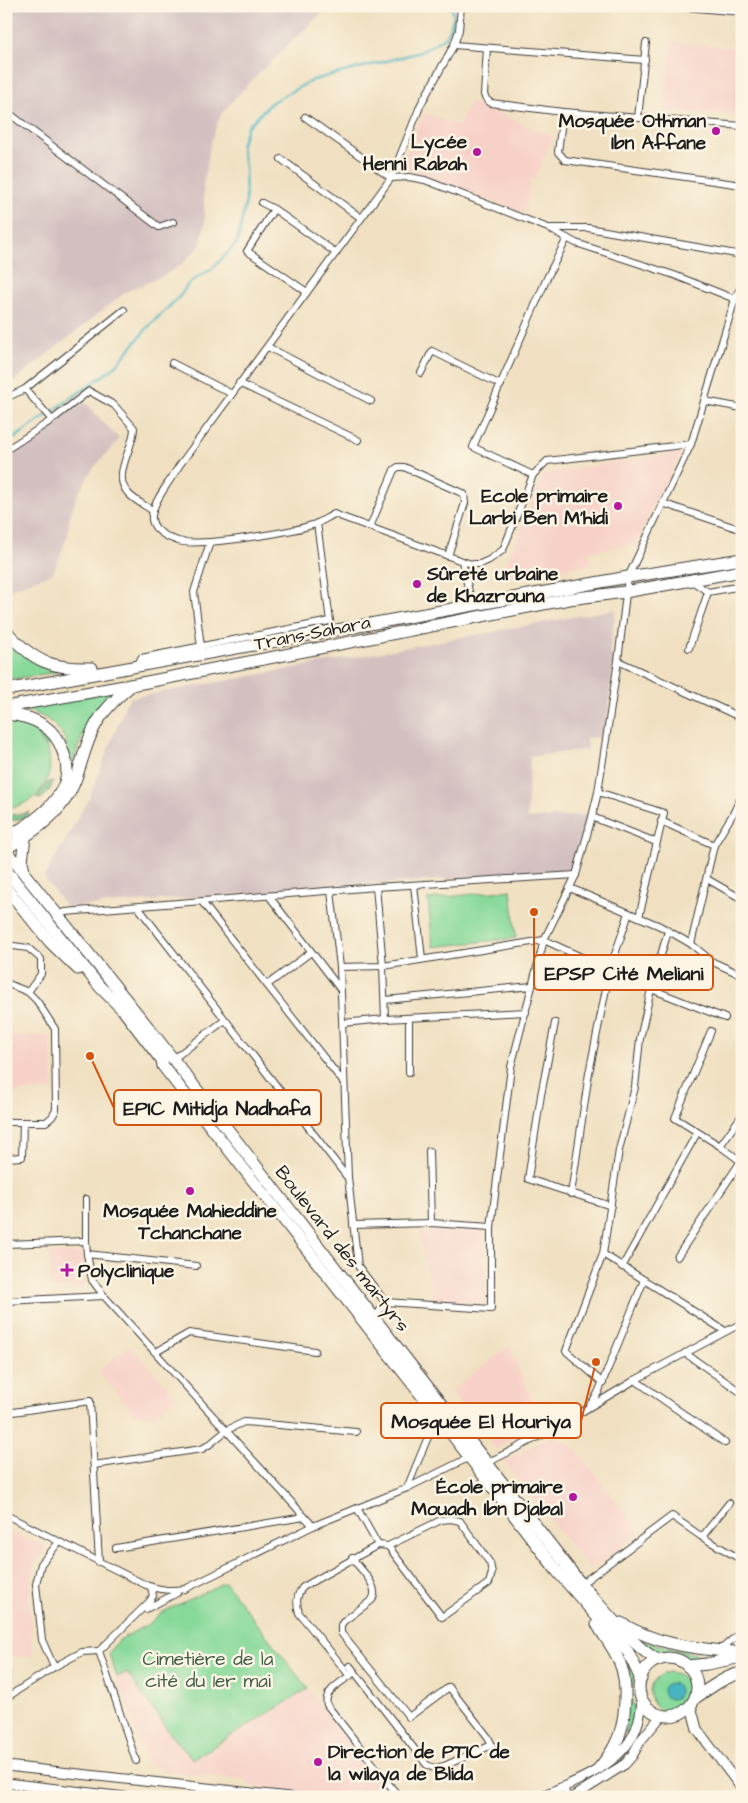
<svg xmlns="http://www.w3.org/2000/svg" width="748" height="1803" font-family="'Architects Daughter',sans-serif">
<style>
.built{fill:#f7d1c8}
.industrial{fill:#d2bfc0}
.green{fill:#87d99a;stroke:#527a5b}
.forest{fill:#6db982;stroke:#446a4f}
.water{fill:#47b5c1;stroke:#32686e}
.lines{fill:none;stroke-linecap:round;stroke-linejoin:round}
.stream{stroke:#47b5c1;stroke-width:2.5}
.minor-casing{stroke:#3c3935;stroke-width:8}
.tertiary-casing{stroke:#3c3935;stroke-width:11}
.secondary-casing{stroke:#3c3935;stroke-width:11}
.trunk-casing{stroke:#3c3935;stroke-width:13}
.minor{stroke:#fff;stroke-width:6}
.tertiary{stroke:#fff;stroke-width:9}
.secondary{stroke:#fff;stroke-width:9}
.trunk{stroke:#fff;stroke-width:11}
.poi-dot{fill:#b5179e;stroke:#fcf5e5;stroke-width:2}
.labels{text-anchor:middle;stroke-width:5;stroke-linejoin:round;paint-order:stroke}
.poi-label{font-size:19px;font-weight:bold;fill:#1c1c1c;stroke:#fcf5e5;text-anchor:end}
.street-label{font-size:19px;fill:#1c1c1c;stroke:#fcf5e5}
.park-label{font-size:19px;fill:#415e48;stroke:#fcf5e5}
.leader{fill:none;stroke:#d4530e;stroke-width:2}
.callout-dot{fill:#d4530e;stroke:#fcf5e5;stroke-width:2}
.callout{fill:#fcf5e5;stroke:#d4530e;stroke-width:2}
.callout-label{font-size:20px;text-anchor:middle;font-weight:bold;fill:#1c1c1c}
</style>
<rect width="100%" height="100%" fill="#fcf5e5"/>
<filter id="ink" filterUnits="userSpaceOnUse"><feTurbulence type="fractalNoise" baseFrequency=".02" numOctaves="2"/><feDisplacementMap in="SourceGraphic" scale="10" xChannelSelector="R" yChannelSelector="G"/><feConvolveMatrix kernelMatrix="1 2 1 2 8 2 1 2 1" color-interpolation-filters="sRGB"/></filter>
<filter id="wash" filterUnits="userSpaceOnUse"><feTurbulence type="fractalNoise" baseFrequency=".0096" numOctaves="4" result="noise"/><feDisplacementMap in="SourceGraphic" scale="20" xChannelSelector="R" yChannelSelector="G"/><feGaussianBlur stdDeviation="1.12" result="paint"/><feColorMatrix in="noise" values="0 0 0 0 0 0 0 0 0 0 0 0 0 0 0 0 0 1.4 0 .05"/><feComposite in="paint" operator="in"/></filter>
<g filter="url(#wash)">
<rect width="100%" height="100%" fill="#f0e0c1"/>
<g class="built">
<path d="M672,41L742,49V114L664,111Z"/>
<path d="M470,102L553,137L535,179H531L525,214L400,167L424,112L459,126Z"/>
<path d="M682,452L635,544L589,552L591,564L503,577L509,558L543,473Z"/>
<path d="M50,1035L53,1090L6,1092V1036Z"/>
<path d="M484,1227L487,1304L432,1299V1291L422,1252L419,1231Z"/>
<path d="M50,1253H83L84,1288H50Z"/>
<path d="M128,1346L130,1349L132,1348L176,1397L155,1416L136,1415L98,1372Z"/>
<path d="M509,1346L542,1423L495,1449L451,1391Z"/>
<path d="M553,1435L576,1449L640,1533L590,1570L504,1462Z"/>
<path d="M6,1531L46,1547L34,1566L29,1597L33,1656L6,1657Z"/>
<path d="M127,1672L173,1738L193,1759L308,1689L393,1797H359L247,1786V1779L165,1772L164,1769L153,1765L152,1766L147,1762L141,1745L139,1746L137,1740L139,1739L117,1677Z"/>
</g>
<g class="industrial">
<path d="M6,6H329L249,83L221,114L211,142L203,184L205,223L200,246L181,265L161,277L127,291L6,387Z"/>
<path d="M85,402L119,439L92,470L77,495L69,518L68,535L53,573L8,590L6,588V456Z"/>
<path d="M616,609L609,653L614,657L605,736L586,738L587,750L530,756L527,819L588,815L571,870L66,907L44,877L90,797L126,703L131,698Z"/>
</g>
<g class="green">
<path d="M6,640L34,663L58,672L6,680Z"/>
<path d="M115,690C87,713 79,746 67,778C68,769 70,758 68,750C64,726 42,713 20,709Z"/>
<path d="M6,719C63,727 66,799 6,809Z"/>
<path d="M511,890L516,938L433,947L428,899Z"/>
<path d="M225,1582L308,1689L193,1759L173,1738L127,1672L117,1677L109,1654L119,1640L150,1623L161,1613Z"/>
<path d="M644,1641L707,1657L697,1664L680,1657L663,1656L653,1653L642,1645Z"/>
<path d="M625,1661L630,1666L635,1675L631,1691L632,1702L636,1711L635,1720L629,1734L625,1733Z"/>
<path d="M6,1669H12L14,1691L6,1692Z"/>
<path d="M669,1672C713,1678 676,1734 654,1704C644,1690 654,1675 669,1672Z"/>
</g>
<g class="forest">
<path d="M33,727H37L43,733L50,745L45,747L43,745Z"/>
<path d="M53,781C52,788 46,796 40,799L36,798L48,782Z"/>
<path d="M29,811L27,818L6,822V815L23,814Z"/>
</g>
<circle class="water" cx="671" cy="1691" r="8"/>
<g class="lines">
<path class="stream" d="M6,444L114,368L148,327L179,297L190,282L212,269L237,243L246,201L245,166L241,146L247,127L272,102L313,80L421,52L447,36L454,17L451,6"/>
</g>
</g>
<g filter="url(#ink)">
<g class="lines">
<defs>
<g id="minor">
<path d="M461,6L459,30L454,45L421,104L391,178L179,466C171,480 150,505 152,520C154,531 168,538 178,541C200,547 295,532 318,523C323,520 329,517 334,514L462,561L472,564H480L489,560L503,550L533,475L547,461L691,444"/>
<path d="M673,6L742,12"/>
<path d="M454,45L645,60"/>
<path d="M487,48L484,95L487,100L491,103L563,112L742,126"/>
<path d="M6,111L159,227L173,222"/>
<path d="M563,112L558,152L565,160L742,185"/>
<path d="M305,117L391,178L409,177L425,180L548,228L576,243L674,275L735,299"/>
<path d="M638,118L646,43"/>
<path d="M281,159L361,218"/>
<path d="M262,203L274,209L336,253"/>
<path d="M274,209L247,251L307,292"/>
<path d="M550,228H588L742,255"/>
<path d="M268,347L371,401"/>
<path d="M172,363L232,394"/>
<path d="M421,373L432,351L501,385"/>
<path d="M239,383L358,440"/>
<path d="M25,389L52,420"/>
<path d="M6,398L25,389L124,310"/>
<path d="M705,401L742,408"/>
<path d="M6,450L52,420L89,391L114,405L134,428C134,448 112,474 127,492C133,500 145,505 153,511"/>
<path d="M533,475L473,447L547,278L567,238"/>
<path d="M662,503L742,530"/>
<path d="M370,527L394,470L398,467H404L464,494L465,503L448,556"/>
<path d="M462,561L472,605"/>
<path d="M692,581L708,592L742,586"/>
<path d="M201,647L194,592L210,542"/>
<path d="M689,648L708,592"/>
<path d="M618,661L742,718"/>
<path d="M138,665L141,658L330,621L317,523"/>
<path d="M598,792L664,813L639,917"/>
<path d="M592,817L656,842"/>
<path d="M661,821L714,845"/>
<path d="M707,879L742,899"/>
<path d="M414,885L422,959"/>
<path d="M570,888L660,926L691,944L713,962L735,972"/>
<path d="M331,891L340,967L348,1177L358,1266L385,1302"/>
<path d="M269,896L340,989"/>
<path d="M202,902L343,1082"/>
<path d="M138,907L347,1177"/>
<path d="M58,915L65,912L376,887L576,875"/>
<path d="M691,944L714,845L733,814L742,795"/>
<path d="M6,945L28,948L41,959V974L28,992"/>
<path d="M340,967L383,966L376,887"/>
<path d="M6,983L28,992L37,1001L55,1029L56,1110L52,1117L46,1122H6"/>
<path d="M267,985L311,952"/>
<path d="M385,1000L532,986"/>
<path d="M409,1018V1072"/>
<path d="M385,1019L383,966L544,940L651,989L725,1018"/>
<path d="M343,1023L385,1019L526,1012"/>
<path d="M555,1023L541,1095L528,1179L611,1206"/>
<path d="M711,1031L675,1118L720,1146L742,1162"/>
<path d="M173,1059L225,1020"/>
<path d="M720,1146L742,1115"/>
<path d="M429,1151L431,1223"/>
<path d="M6,1158L22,1157L23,1122"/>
<path d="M571,1194L589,1073L610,969L629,913"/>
<path d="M86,1199V1241L87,1254L92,1280L104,1296L313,1526"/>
<path d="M353,1225L431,1223L491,1227"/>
<path d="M6,1244L86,1241"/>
<path d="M87,1254L196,1266"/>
<path d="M603,1254L725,1331"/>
<path d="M677,1257L741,1161"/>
<path d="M622,1267L697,1133"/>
<path d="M6,1301L104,1296"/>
<path d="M385,1302L491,1309V1227L511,1067L544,940L576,875L592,817L598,792L618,661L628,577L691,444L735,299L742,284"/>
<path d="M374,1320L385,1302"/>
<path d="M156,1352L189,1333L315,1351"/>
<path d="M685,1353L742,1393"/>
<path d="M635,1380L725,1443"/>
<path d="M603,1383L566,1351L603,1254L619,1150L635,1087L640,1039L651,989L668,931"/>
<path d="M590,1405L598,1393L644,1280"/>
<path d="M6,1413L90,1401L99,1562"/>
<path d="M487,1463L548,1432L635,1380L742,1323"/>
<path d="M94,1465L202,1449L210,1444L227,1430L244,1422L356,1432"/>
<path d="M407,1488L437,1415"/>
<path d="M357,1508L378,1545"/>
<path d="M6,1515L146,1585C160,1590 170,1591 185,1589L313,1526L407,1488L470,1457"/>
<path d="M702,1537L729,1503"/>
<path d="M59,1542L41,1564L36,1584L42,1640L54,1667L82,1652L99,1651"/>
<path d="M116,1548L304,1517"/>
<path d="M581,1584L672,1516L702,1537L742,1560"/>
<path d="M146,1609L177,1593"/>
<path d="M720,1650L742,1631"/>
<path d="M350,1666L426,1764C432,1769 437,1768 444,1766L492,1745L488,1737L449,1687L409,1717L341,1633V1625L344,1621L372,1600C381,1587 360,1569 352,1558"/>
<path d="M352,1674C342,1682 323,1691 327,1705L399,1797"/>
<path d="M350,1676L299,1613C296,1603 296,1595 303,1587L378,1545L388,1546L442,1617L489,1583L492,1573L490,1563L460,1521L451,1519L441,1520L388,1546"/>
<path d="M6,1698L54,1667"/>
<path d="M136,1761L99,1651L149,1602L153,1596L151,1587"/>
<path d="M564,1785L567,1797"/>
</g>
<path id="tertiary" d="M691,1706L697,1729L742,1789"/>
<g id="secondary">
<path d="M6,1766L289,1797"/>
<path d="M6,1783L125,1797"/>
<path d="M539,1797C569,1785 616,1767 632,1737C639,1725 641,1713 642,1700"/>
<path d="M573,1797L625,1764L632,1756L641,1740L662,1715"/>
</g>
<g id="trunk">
<path d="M6,631C34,662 51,669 92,668"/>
<path d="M6,690L628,577L742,559"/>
<path d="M6,707L147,682L569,599L625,592L742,571"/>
<path d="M6,714C32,716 55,726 63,752C67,761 68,772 65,782C60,797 46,811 34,820C24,827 18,833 6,832"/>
<path d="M6,849C27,835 51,821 65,800C80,778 82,751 94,728C103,710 117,697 132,685"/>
<path d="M6,851L152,1032L581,1584C598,1602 638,1653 659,1660"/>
<path d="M6,870L100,987L123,1010L162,1061L163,1066L437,1415L557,1571L628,1652L641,1679"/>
<path d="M24,872L22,861L25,837"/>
<path d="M6,888L50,942L78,969"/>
<path d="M621,1623C661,1647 697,1648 742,1653"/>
<path d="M597,1624C604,1637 614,1648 619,1661C629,1682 626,1725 615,1745C611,1753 605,1761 599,1768"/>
<circle cx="668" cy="1687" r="29"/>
<path d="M687,1666L707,1664L742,1657"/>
<path d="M695,1698C710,1688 725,1676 742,1673"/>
</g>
</defs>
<use href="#minor" class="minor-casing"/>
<use href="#tertiary" class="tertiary-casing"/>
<use href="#secondary" class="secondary-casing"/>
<use href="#trunk" class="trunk-casing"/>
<use href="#minor" class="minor"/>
<use href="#tertiary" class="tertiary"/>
<use href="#secondary" class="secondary"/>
<use href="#trunk" class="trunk"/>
</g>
</g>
<g class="poi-dot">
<circle cx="716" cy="131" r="5"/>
<circle cx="477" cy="152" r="5"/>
<circle cx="618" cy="506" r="5"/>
<circle cx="417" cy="584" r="5"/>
<circle cx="190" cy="1191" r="5"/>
<path d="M64.5 1262.5h5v5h5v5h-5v5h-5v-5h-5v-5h5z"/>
<circle cx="573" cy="1497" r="5"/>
<circle cx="318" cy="1762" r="5"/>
</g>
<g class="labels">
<g class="poi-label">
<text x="706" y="127">Mosquée Othman<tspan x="706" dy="22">Ibn Affane</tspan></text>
<text x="467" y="148">Lycée<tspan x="467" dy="22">Henni Rabah</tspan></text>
<text x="608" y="502">Ecole primaire<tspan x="608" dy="22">Larbi Ben M'hidi</tspan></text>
<text x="427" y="580" text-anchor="start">Sûreté urbaine<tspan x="427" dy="22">de Khazrouna</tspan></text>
<text x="190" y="1217" text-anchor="middle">Mosquée Mahieddine<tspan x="190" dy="22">Tchanchane</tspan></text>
<text x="78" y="1277" text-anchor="start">Polyclinique</text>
<text x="563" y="1493">École primaire<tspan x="563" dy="22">Mouadh Ibn Djabal</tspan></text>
<text x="328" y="1758" text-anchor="start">Direction de PTIC de<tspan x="328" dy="22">la wilaya de Blida</tspan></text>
</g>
<g class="street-label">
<text transform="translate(312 632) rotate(-11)" y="7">Trans-Sahara</text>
<text transform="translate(343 1248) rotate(52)" y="7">Boulevard des martyrs</text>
</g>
<g class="park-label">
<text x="208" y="1665">Cimetière de la<tspan x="208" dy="22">cité du 1er mai</tspan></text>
</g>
</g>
<path class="leader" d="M534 912L534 973M90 1056L114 1108M596 1362L581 1421"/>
<g class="callout-dot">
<circle cx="534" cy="912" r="5"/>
<circle cx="90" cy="1056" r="5"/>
<circle cx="596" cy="1362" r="5"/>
</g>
<g class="callout">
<rect x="534" y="955" width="179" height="35" rx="5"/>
<rect x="114" y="1090" width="207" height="35" rx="5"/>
<rect x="381" y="1403" width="200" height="35" rx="5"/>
</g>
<g class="callout-label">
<text x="624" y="980">EPSP Cité Meliani</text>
<text x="217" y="1115">EPIC Mitidja Nadhafa</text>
<text x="481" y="1428">Mosquée El Houriya</text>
</g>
<rect width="748" height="1803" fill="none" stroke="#fcf5e5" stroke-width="25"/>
</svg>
